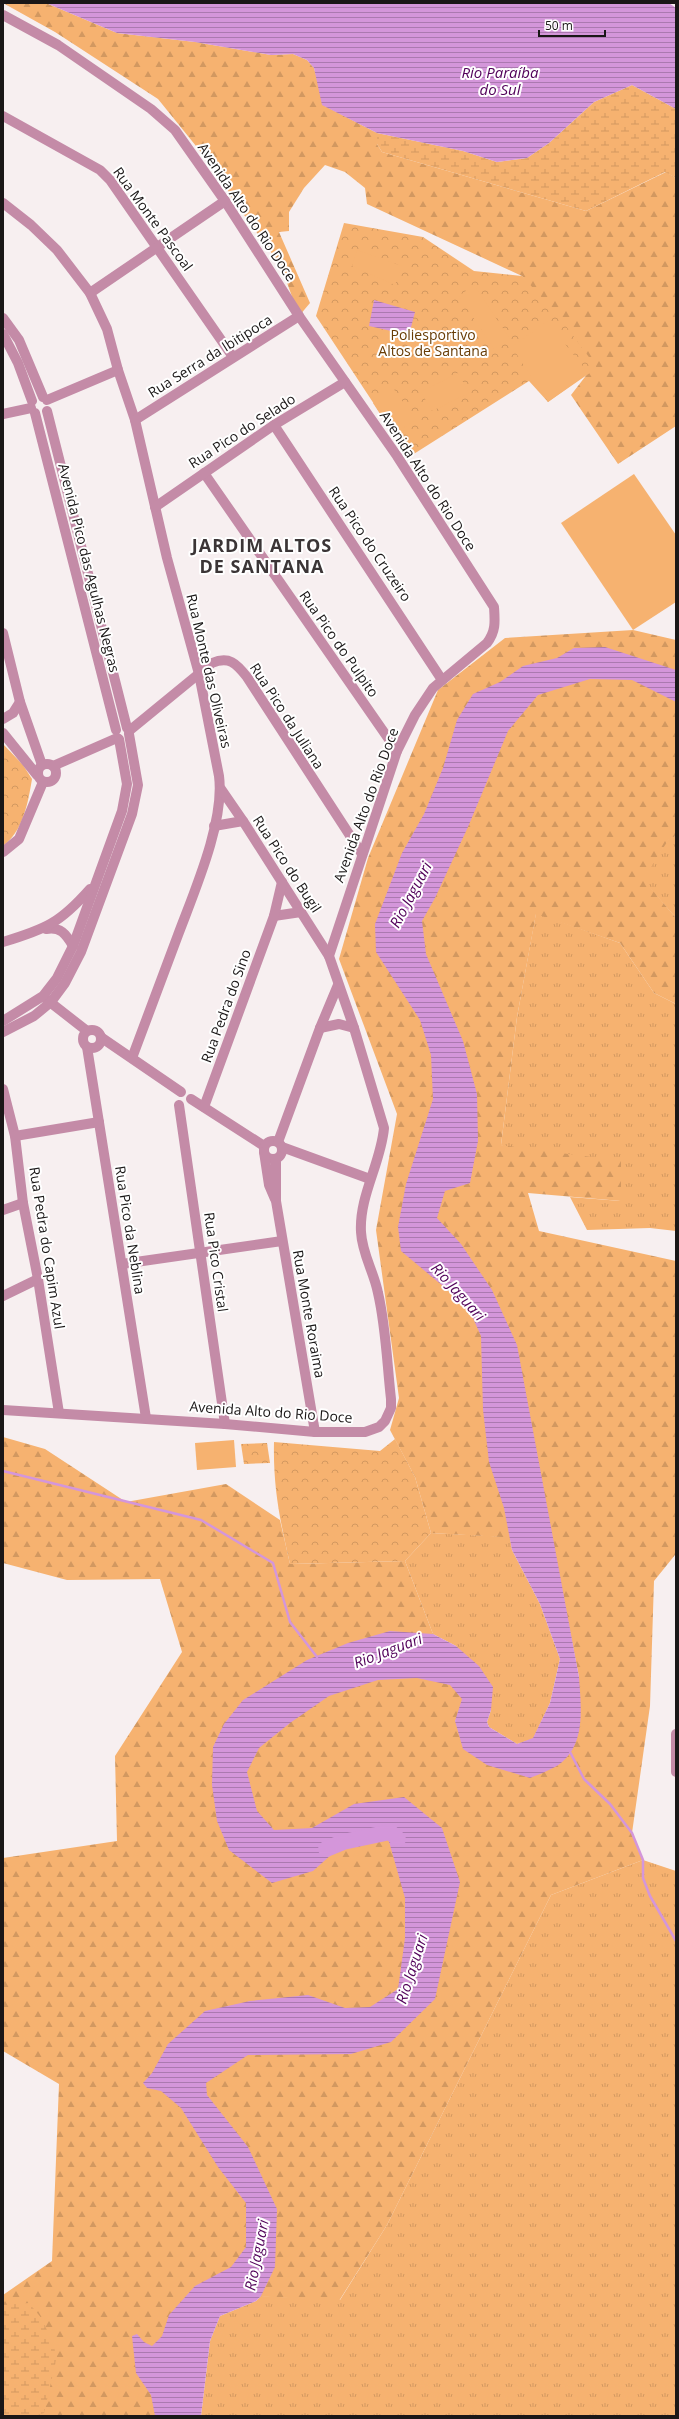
<svg xmlns="http://www.w3.org/2000/svg" width="679" height="2419" font-family="'Open Sans',sans-serif">
<style>
.grass{fill:url(#grass-tufts)}
.forest{fill:url(#forest-firs)}
.wetland{fill:url(#wetland-marsh)}
.park{fill:url(#park-crowns)}
.garden{fill:#f6b270}
.water{fill:url(#water-rules)}
.lines{fill:none;stroke-linecap:round;stroke-linejoin:round}
.stream{stroke:#d496da;stroke-width:2.5}
.river{stroke:#d496da;stroke-width:16}
.minor{stroke:#c48ba7;stroke-width:10}
.labels{text-anchor:middle;stroke-width:4;stroke-linejoin:round;paint-order:stroke}
.street-label{font-size:14px;fill:#1a1717;stroke:#fff}
.park-label{font-size:14px;fill:#683c05;stroke:#fff}
.water-label{font-size:15px;font-style:italic;fill:#510159;stroke:#fff}
.district-label{font-size:18px;font-weight:bold;letter-spacing:1px;fill:#3b3536;stroke:#fff}
</style>
<defs>
<pattern id="grass-tufts" width="24" height="20" patternUnits="userSpaceOnUse"><rect width="24" height="20" fill="#f6b270"/><path d="M3 7l-1-3M5 7V3M7 7l1-3M15 17l-1-3M17 17v-4M19 17l1-3" fill="none" stroke="#d29860"/></pattern>
<pattern id="forest-firs" width="22" height="20" patternUnits="userSpaceOnUse"><rect width="22" height="20" fill="#f6b270"/><path d="M5 1l3.5 6h-7zM16 11l3.5 6h-7z" fill="#d29860"/></pattern>
<pattern id="wetland-marsh" width="20" height="14" patternUnits="userSpaceOnUse"><rect width="20" height="14" fill="#f6b270"/><path d="M1 5h8M5 5V1M11 12h8M15 12V8" fill="none" stroke="#d29860"/></pattern>
<pattern id="park-crowns" width="20" height="18" patternUnits="userSpaceOnUse"><rect width="20" height="18" fill="#f6b270"/><path d="M2 6a3 3 0 1 1 6 0M12 15a3 3 0 1 1 6 0" fill="none" stroke="#d29860"/></pattern>
<pattern id="water-rules" width="6" height="5" patternUnits="userSpaceOnUse"><rect width="6" height="5" fill="#d496da"/><path d="M0 2.5h6" fill="none" stroke="#ab79b0"/></pattern>
</defs>
<rect width="100%" height="100%" fill="#f7eff0"/>
<g class="grass">
<path d="M676,836V918L642,879L669,838Z"/>
<path d="M536,913L620,943L654,993L676,1004V1231L650,1228L587,1230L570,1197L621,1201L501,1145L517,1017Z"/>
<path d="M431,1533L510,1537L512,1550L540,1604L560,1659L550,1703L533,1739L517,1744L489,1727L487,1722L491,1710L456,1646L433,1634L405,1561Z"/>
<path d="M643,1860L676,1871V2416H201L210,2341L220,2316L256,2301L261,2296L340,2300L387,2225L551,1895Z"/>
</g>
<g class="forest">
<path d="M3,3H46L117,33L195,42L271,55L293,54L307,60L314,68L325,106L377,133V144L382,152L586,211L666,172L676,178V426L618,464L571,395L588,373L522,276L367,204L365,188L345,172L325,165L304,188L289,212V231L279,232L310,303L299,316L281,266L234,201L213,167L158,99L55,32Z"/>
<path d="M633,630L676,640V836L669,839L643,879L676,918V1004L654,993L620,943L536,914L517,1017L501,1145L621,1161V1201L528,1193L539,1231L676,1261V1550L675,1555L654,1581L650,1706L632,1833L643,1860L551,1895L387,2225L339,2301L252,2296L217,2306L182,2416H3V2295L52,2261L59,2084L3,2051V1858L117,1841L115,1756L182,1652L160,1579L67,1580L3,1563V1437L45,1449L126,1502L226,1484L280,1520L290,1564L405,1561L433,1634L474,1692L455,1721L530,1778L579,1677L552,1540L431,1533L415,1477L390,1430L399,1398L376,1230L397,1114L339,959L368,858L438,690L505,638Z"/>
</g>
<g class="wetland">
<path d="M632,85L676,109V178L665,172L586,211L382,152L377,144V133L463,151L497,162L527,158L549,143L594,102Z"/>
<path d="M29,2303L43,2320L57,2356L44,2413L35,2416H3V2305Z"/>
</g>
<g class="park">
<path d="M344,223L423,237L474,271L522,276L557,314L597,368L548,402L529,381L409,457L316,316Z"/>
<path d="M3,744L23,765L32,779C28,803 23,831 3,846Z"/>
<path d="M395,1439L415,1477L431,1533L405,1561L290,1564C280,1520 273,1488 274,1442L380,1451Z"/>
<path d="M267,1443L270,1463L244,1464L241,1444Z"/>
</g>
<g class="garden">
<path d="M357,250L402,266L395,285L352,266Z"/>
<path d="M474,285L510,339L494,349L459,296Z"/>
<path d="M547,321L588,373L548,402L512,347Z"/>
<path d="M458,373L469,393L432,411L421,392Z"/>
<path d="M393,388L416,420L393,434L373,403Z"/>
<path d="M634,474L676,535V602L633,630L561,523Z"/>
<path d="M234,1440L236,1467L197,1470L195,1443Z"/>
</g>
<g class="water">
<path d="M46,3H669L676,8V109L632,85L594,102L549,143L527,158L497,162L463,151L377,133L322,105L314,68L307,60L293,54L271,55L195,42L117,33Z"/>
<path d="M374,300L415,312L409,335L369,326Z"/>
<path d="M605,647L676,670V702L632,680L590,679L538,695L508,731L468,827L435,898L422,921L426,954L463,1041L477,1094L478,1141L470,1183L445,1191L437,1218L461,1244L492,1290L517,1345L579,1677C581,1708 587,1748 555,1767C547,1771 538,1775 530,1778L487,1765L463,1749L455,1721L462,1699L450,1685L417,1678L378,1680L329,1696L290,1723L259,1748L247,1772L257,1811L274,1830L312,1828L354,1804L404,1797L442,1828L460,1882L435,1999L391,2042L351,2054L248,2055L206,2083L207,2095L248,2147L277,2209L275,2267L261,2296L256,2301L220,2316L210,2341L201,2416H155L151,2395L136,2373L132,2336L137,2334L144,2342L152,2346L162,2336L169,2315L195,2286L231,2267L246,2247V2203L218,2167L181,2108L161,2091L147,2088L143,2083L152,2073L168,2044L205,2011L250,2001L308,1995L345,2008L370,2007L398,1989L405,1938V1898L388,1838L367,1830L351,1837L313,1871L272,1883L229,1850L217,1821L212,1785L213,1747L224,1724L243,1700L307,1660L348,1643L390,1631L433,1634L456,1646L479,1666L493,1687L491,1710L487,1722L489,1727L517,1744L533,1738L550,1703L560,1659L540,1604L512,1550L504,1508L489,1462L483,1410L481,1336L468,1307L401,1251L398,1227L406,1184L433,1099L431,1055L420,1020L376,952L375,924L402,853L424,814L443,768L457,720L473,694L500,682L523,666L557,658L574,648Z"/>
</g>
<g class="lines">
<g class="stream">
<path d="M3,1471L201,1520L273,1563L290,1622L317,1657"/>
<path d="M569,1750L584,1779L610,1804L632,1833L643,1860V1878L650,1896L676,1941"/>
</g>
<path class="river" d="M326,1849L343,1842L390,1832L398,1839"/>
<g class="minor">
<path d="M3,15L58,45L151,109L175,130L225,201L299,316L397,456L494,607C495,622 496,631 487,643L433,688L415,715L397,751L329,956L354,1028L384,1128C381,1163 359,1196 361,1232C362,1254 374,1272 378,1293C386,1327 387,1364 391,1399V1408L385,1421L379,1427L365,1432H315L225,1424L3,1410"/>
<path d="M3,116L100,170L110,180L233,357"/>
<path d="M3,203L31,225L57,250L90,293L107,329L118,370L135,420L167,558L199,674L219,776C225,822 194,892 178,935C163,976 147,1017 132,1058"/>
<path d="M90,293L225,201"/>
<path d="M3,318L19,340L43,397"/>
<path d="M3,334L18,363L32,401"/>
<path d="M47,400L118,370"/>
<path d="M47,411L127,728"/>
<path d="M35,413L116,730"/>
<path d="M3,414L31,408"/>
<path d="M135,420L299,316"/>
<path d="M274,425L442,680"/>
<path d="M204,473L397,751"/>
<path d="M155,507L274,425L345,382"/>
<path d="M3,633L20,702L42,765"/>
<path d="M3,719L13,713L20,702"/>
<path d="M129,731L212,663C229,656 236,663 247,677L362,854"/>
<path d="M3,733L37,775"/>
<circle cx="47" cy="773" r="9"/>
<path d="M53,766L117,738"/>
<path d="M221,789L243,821L329,956"/>
<path d="M214,826L243,821"/>
<path d="M3,852L19,839L43,782"/>
<path d="M274,916L301,912"/>
<path d="M46,929C60,926 66,934 73,946"/>
<path d="M3,942C46,929 60,923 90,889"/>
<path d="M46,999L87,1031"/>
<path d="M3,1021L43,996L57,978L73,946L122,811L127,784L119,739"/>
<path d="M320,1028L339,1024L354,1028"/>
<circle cx="92" cy="1039" r="9"/>
<path d="M3,1032L34,1016L51,1002L65,983L81,952L132,814L138,785L129,734"/>
<path d="M102,1038L181,1092"/>
<path d="M87,1047L146,1418"/>
<path d="M3,1089L15,1136L23,1203L38,1279L59,1413"/>
<path d="M191,1099L264,1146"/>
<path d="M179,1105L225,1424"/>
<path d="M204,1107L274,916L282,882"/>
<path d="M15,1136L99,1122"/>
<circle cx="273" cy="1150" r="9"/>
<path d="M278,1142L320,1028L338,985"/>
<path d="M282,1147L370,1179"/>
<path d="M264,1152L269,1185L275,1199"/>
<path d="M276,1159V1201L315,1432"/>
<path d="M3,1210L23,1203"/>
<path d="M122,1264L282,1241"/>
<path d="M3,1296L38,1279"/>
<path d="M676,1734V1772"/>
</g>
</g>
<g class="labels">
<g class="street-label">
<text transform="translate(247 212) rotate(56)" y="5">Avenida Alto do Rio Doce</text>
<text transform="translate(153 219) rotate(54)" y="5">Rua Monte Pascoal</text>
<text transform="translate(210 356) rotate(-32)" y="5">Rua Serra da Ibitipoca</text>
<text transform="translate(242 431) rotate(-33)" y="5">Rua Pico do Selado</text>
<text transform="translate(428 481) rotate(57)" y="5">Avenida Alto do Rio Doce</text>
<text transform="translate(370 544) rotate(56)" y="5">Rua Pico do Cruzeiro</text>
<text transform="translate(89 568) rotate(76)" y="5">Avenida Pico das Agulhas Negras</text>
<text transform="translate(339 644) rotate(55)" y="5">Rua Pico do Pulpito</text>
<text transform="translate(209 671) rotate(77)" y="5">Rua Monte das Oliveiras</text>
<text transform="translate(287 716) rotate(57)" y="5">Rua Pico da Juliana</text>
<text transform="translate(366 805) rotate(-70)" y="5">Avenida Alto do Rio Doce</text>
<text transform="translate(287 864) rotate(57)" y="5">Rua Pico do Bugil</text>
<text transform="translate(226 1006) rotate(-70)" y="5">Rua Pedra do Sino</text>
<text transform="translate(130 1230) rotate(81)" y="5">Rua Pico da Neblina</text>
<text transform="translate(47 1248) rotate(81)" y="5">Rua Pedra do Capim Azul</text>
<text transform="translate(216 1262) rotate(82)" y="5">Rua Pico Cristal</text>
<text transform="translate(309 1314) rotate(80)" y="5">Rua Monte Roraima</text>
<text transform="translate(271 1412) rotate(4)" y="5">Avenida Alto do Rio Doce</text>
</g>
<g class="park-label">
<text x="433" y="340">Poliesportivo<tspan x="433" dy="16">Altos de Santana</tspan></text>
</g>
<g class="water-label">
<text x="500" y="78">Rio Paraíba<tspan x="500" dy="17">do Sul</tspan></text>
<text transform="translate(411 895) rotate(-62)" y="5">Rio Jaguari</text>
<text transform="translate(458 1292) rotate(48)" y="5">Rio Jaguari</text>
<text transform="translate(388 1651) rotate(-21)" y="5">Rio Jaguari</text>
<text transform="translate(412 1969) rotate(-72)" y="5">Rio Jaguari</text>
<text transform="translate(257 2255) rotate(-79)" y="5">Rio Jaguari</text>
</g>
<g class="district-label">
<text x="262" y="552">JARDIM ALTOS<tspan x="262" dy="21">DE SANTANA</tspan></text>
</g>
</g>
<rect width="679" height="2419" fill="none" stroke="#1a1717" stroke-width="8"/>
<path d="M539 30v6h66v-6" fill="none" stroke="#1a1717" stroke-width="2"/>
<text x="545" y="30" font-size="12" fill="#1a1717" stroke="#ffffff" stroke-width="3" paint-order="stroke">50 m</text>
</svg>
